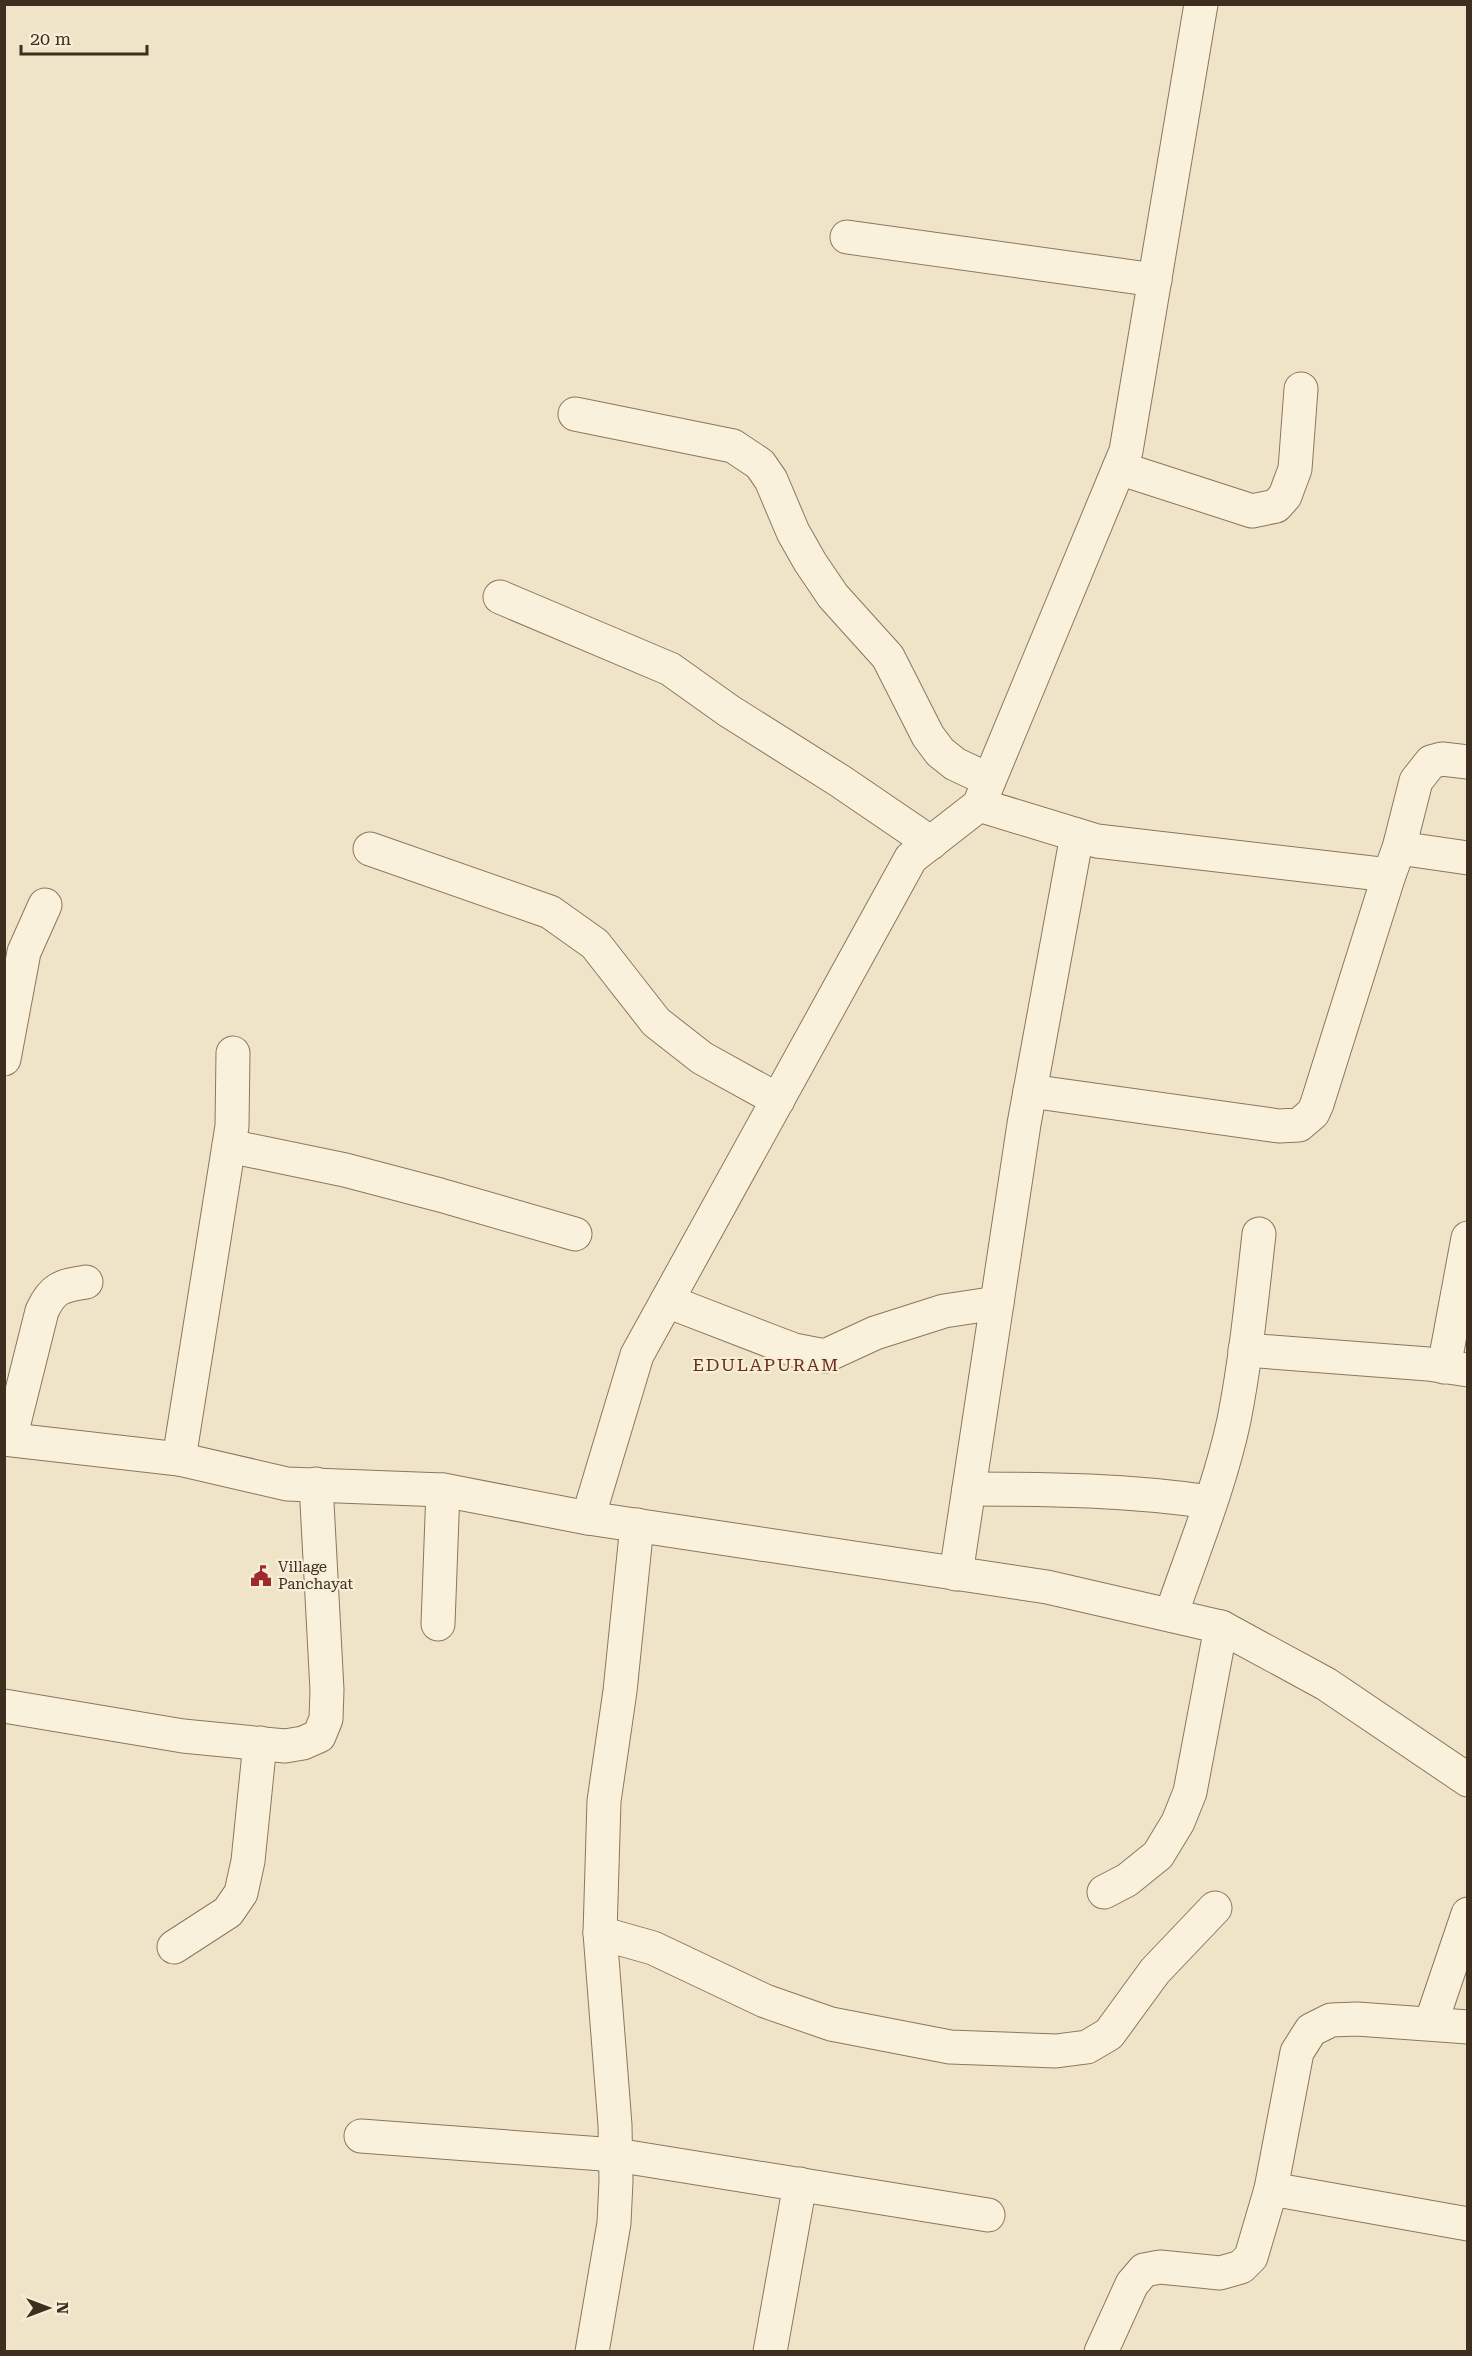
<svg xmlns="http://www.w3.org/2000/svg" width="1472" height="2356" font-family="'Roboto Serif',serif">
<style>
.lines{fill:none;stroke-linecap:round;stroke-linejoin:round}
.minor-casing{stroke:#8d765c;stroke-width:35}
.minor{stroke:#faf1dc;stroke-width:33}
.labels{text-anchor:middle;stroke-width:4.5;stroke-linejoin:round;paint-order:stroke}
.poi-label{font-size:15px;fill:#3d2e20;stroke:#f7eed8;text-anchor:start}
.quarter-label{font-size:18px;letter-spacing:1.5px;fill:#6b2e1e;stroke:#f7eed8}
</style>
<rect width="100%" height="100%" fill="#f0e4c8"/>
<g class="lines">
<defs>
<g id="minor">
<path d="M847,237L1155,280"/>
<path d="M575,414L733,446L760,464L771,480L793,532L810,562L833,596L888,657L928,736L940,752L955,764L989,780"/>
<path d="M1119,468L1252,511L1276,506L1285,496L1295,469L1301,389"/>
<path d="M500,597L670,669L729,711L840,781L931,843"/>
<path d="M979,805L1097,841L1389,875"/>
<path d="M1399,848L1468,858"/>
<path d="M370,849L550,912L595,944L656,1022L702,1058L778,1100"/>
<path d="M4,1059L24,952L45,905"/>
<path d="M1030,1091L1279,1126L1299,1125L1313,1113L1317,1104L1389,875L1399,848L1416,781L1431,762L1442,759L1468,762"/>
<path d="M229,1146L345,1170L440,1195L575,1234"/>
<path d="M667,1301L794,1350L825,1356L875,1333L944,1311L997,1303"/>
<path d="M1245,1350L1428,1364L1468,1370"/>
<path d="M1444,1367L1468,1238"/>
<path d="M4,1439L179,1459L287,1484L443,1490L588,1518L637,1355L911,858L979,805L1126,451L1201,4"/>
<path d="M10,1439L42,1311C53,1287 62,1286 86,1282"/>
<path d="M179,1459L232,1126L233,1053"/>
<path d="M969,1489C1052,1489 1127,1490 1210,1502"/>
<path d="M588,1518L1047,1587L1221,1627L1326,1684L1468,1780"/>
<path d="M956,1574L1024,1124L1077,835"/>
<path d="M1171,1615C1193,1551 1220,1486 1234,1420C1246,1359 1252,1296 1259,1234"/>
<path d="M438,1624L443,1490"/>
<path d="M4,1706L183,1736L285,1746L303,1743L319,1736L326,1719L327,1690L316,1484"/>
<path d="M1104,1892L1127,1880L1158,1855L1178,1822L1190,1792L1221,1627"/>
<path d="M600,1933L653,1948L765,2001L831,2024L950,2047L1056,2051L1087,2047L1109,2034L1155,1971L1215,1908"/>
<path d="M174,1947L228,1912L241,1893L248,1861L260,1743"/>
<path d="M1431,2023L1468,1914"/>
<path d="M361,2136L616,2155L988,2215"/>
<path d="M1271,2189L1468,2224"/>
<path d="M592,2352L614,2223L616,2181L615,2125L600,1933L604,1801L620,1691L637,1525"/>
<path d="M770,2352L800,2184"/>
<path d="M1101,2352L1132,2284L1144,2270L1160,2267L1220,2273L1241,2267L1251,2257L1271,2189L1297,2052L1311,2030L1331,2020L1357,2019L1468,2027"/>
</g>
</defs>
<use href="#minor" class="minor-casing"/>
<use href="#minor" class="minor"/>
</g>
<defs>
<symbol id="civic-bare" viewBox="-9 -9 18 18"><path d="M-.6-6.5H3V-4.5H.6V-3L4-1V1h2V6H-6V1h2V-1L-.6-3ZM-1.2 2.5V6h2.4V2.5Z" fill="#9e2a2b" stroke="#f7eed8" stroke-width="2.5" paint-order="stroke"/></symbol>
</defs>
<g fill-rule="evenodd">
<use href="#civic-bare" x="246" y="1561" width="30" height="30"/>
</g>
<g class="labels">
<g class="poi-label">
<text x="278" y="1572">Village<tspan x="278" dy="17">Panchayat</tspan></text>
</g>
<g class="quarter-label">
<text x="766" y="1371">EDULAPURAM</text>
</g>
</g>
<rect width="1472" height="2356" fill="none" stroke="#3d2e20" stroke-width="12"/>
<g transform="translate(48 2308) rotate(90)" stroke="#f7eed8" stroke-width="4.5" paint-order="stroke">
<path d="M0-4.5L10 22L0 15L-10 22Z" fill="#3d2e20"/>
<text y="-9" font-size="16" font-weight="bold" text-anchor="middle" fill="#3d2e20">N</text>
</g>
<path d="M21 45v9h126v-9" fill="none" stroke="#3d2e20" stroke-width="3"/>
<text x="30" y="45" font-size="18" fill="#3d2e20" stroke="#f7eed8" stroke-width="4.5" paint-order="stroke">20 m</text>
</svg>
